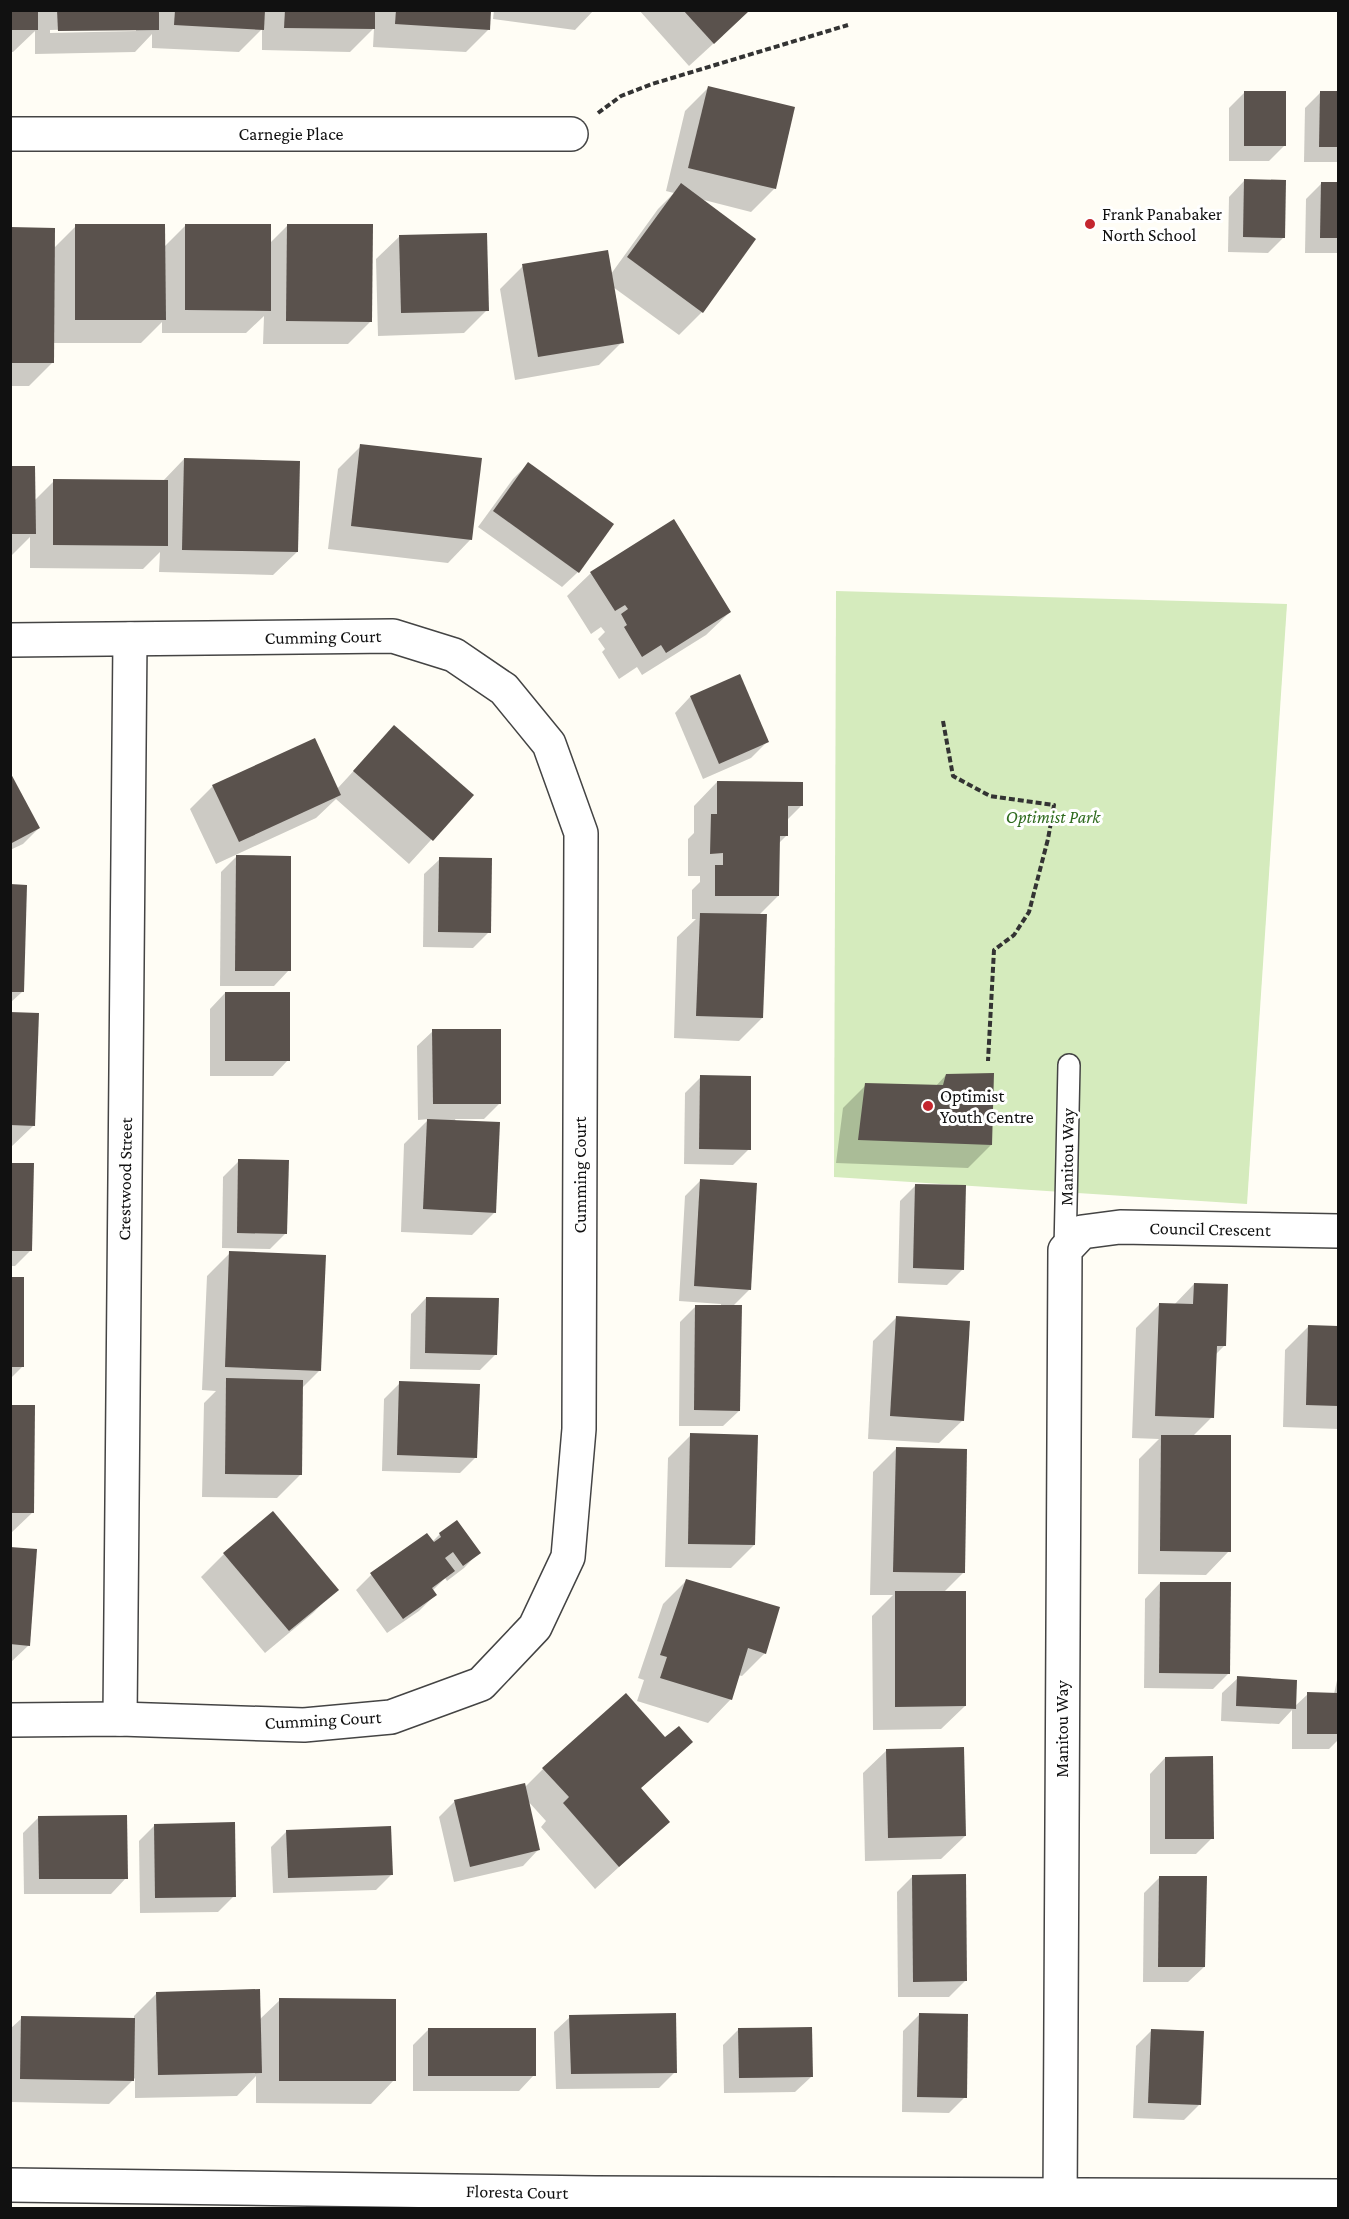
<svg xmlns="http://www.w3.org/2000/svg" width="1349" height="2219" font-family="'Crimson Pro',serif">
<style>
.green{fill:#d5ebbd}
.shadow{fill:#0003;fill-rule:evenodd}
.building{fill:#5a524d}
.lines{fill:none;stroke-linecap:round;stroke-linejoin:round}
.service-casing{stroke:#444;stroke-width:24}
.minor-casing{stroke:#444;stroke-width:36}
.path{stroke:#333;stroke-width:4;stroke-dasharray:6 3;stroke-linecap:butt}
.service{stroke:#fff;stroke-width:21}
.minor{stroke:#fff;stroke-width:33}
.poi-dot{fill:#c4262e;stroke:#fff;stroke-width:2}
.labels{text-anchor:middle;stroke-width:6;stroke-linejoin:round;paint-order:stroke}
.street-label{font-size:18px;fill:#111;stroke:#fff}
.poi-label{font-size:18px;fill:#111;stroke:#fff;text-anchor:start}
.park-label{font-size:18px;font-style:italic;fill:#2f6b1f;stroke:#fff}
</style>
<rect width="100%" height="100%" fill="#fffdf5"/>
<path class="green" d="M836,591L1287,604L1247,1204L834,1177Z"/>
<g class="shadow">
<path d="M10,10H490L489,29L466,52L373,47L374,28L350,52L262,50V29L239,52L152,48V34L135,52L35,54V31L13,52H10ZM136,28V31L50,33V30Z"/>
<path d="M494,10H594L575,30L493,19Z"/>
<path d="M639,10H750L689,66Z"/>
<path d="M708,88L775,188L751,212L700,199L702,312L679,335L613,287L622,342L599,365L515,380L500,289L523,266L611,274L658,209L674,193L666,191L685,111Z"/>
<path d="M1245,92L1285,145L1269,161H1229V108Z"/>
<path d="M1321,92H1338V162H1304L1305,108Z"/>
<path d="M1244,181L1284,237L1268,253L1228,252L1229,197Z"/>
<path d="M1322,183H1338V253H1305L1306,199Z"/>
<path d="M186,225L270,243L288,225L371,321L348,344H263L264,316L246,333H162V322L141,343H52V363L29,386H10V228L54,248L76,226L164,247Z"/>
<path d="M400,236L487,310L464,333L378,336L376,259Z"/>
<path d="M361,446L471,539L448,563L328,549L338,469Z"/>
<path d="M184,459L297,552L273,575L159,572L160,552L143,569L30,568V537L10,557V468L34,501L54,481L162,482Z"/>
<path d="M528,464L578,572L562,587L478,527L513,479Z"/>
<path d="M591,573L730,612L706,635L642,675L637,667L619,679L602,652L605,649L598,639L605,632L601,627L591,634L567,596Z"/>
<path d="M739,676L767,742L751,758L703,779L675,713L690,697Z"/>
<path d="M394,727L472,795L409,864L336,799L316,818L216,864L190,809L213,786L337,789Z"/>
<path d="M10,775L39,828L23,844L10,850Z"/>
<path d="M717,782L801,806L787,820V835L778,844V896L758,916L762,1018L739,1041L674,1038L677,937L696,919H692V890L700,882V876H688V839L694,833V806Z"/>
<path d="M236,857L289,970L274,986H220L221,872Z"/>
<path d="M440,859L489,932L473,948L423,947L424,874Z"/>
<path d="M10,886L22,992L10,1003Z"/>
<path d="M225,993L288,1060L273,1076H210V1009Z"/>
<path d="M10,1014L33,1126L10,1148Z"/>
<path d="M433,1031L500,1103L484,1119H455L495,1212L472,1235L401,1232L404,1144L429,1119L418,1120L417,1046Z"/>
<path d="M946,1075L991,1145L968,1168L836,1163L843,1108L866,1085L935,1087Z"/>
<path d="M701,1077L749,1149L733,1165L684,1164L685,1093Z"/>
<path d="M239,1161L286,1233L270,1249L222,1248L223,1177Z"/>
<path d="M10,1164L31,1250L15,1266H10Z"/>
<path d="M700,1181L750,1289L732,1307L739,1411L723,1426H679L680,1322L696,1306L721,1307V1304L679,1301L685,1196Z"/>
<path d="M916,1185L963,1269L947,1285L898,1283L900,1201Z"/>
<path d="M230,1253L319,1371L302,1388L300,1475L277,1498L202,1497L204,1403L216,1391L202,1390L207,1276Z"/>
<path d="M10,1278L22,1367L10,1379Z"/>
<path d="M1194,1284L1224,1346L1215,1355L1212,1417L1193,1436L1229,1551L1206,1575L1138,1574L1139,1459L1159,1439L1132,1438L1136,1328L1160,1304L1174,1305Z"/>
<path d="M426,1298L496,1354L480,1370L410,1369L411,1314Z"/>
<path d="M896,1318L963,1420L939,1443L868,1439L873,1341Z"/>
<path d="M1308,1327L1338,1328V1429L1283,1427L1285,1350Z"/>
<path d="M400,1383L476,1457L460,1473L382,1471L384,1399Z"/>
<path d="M10,1407L33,1512L10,1534Z"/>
<path d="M691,1435L754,1545L731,1568L665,1567L668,1458Z"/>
<path d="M896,1449L963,1573L944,1592L965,1706L941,1729L873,1730L872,1616L893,1595H870L873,1472Z"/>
<path d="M440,1534L479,1552L464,1568L447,1581L445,1578L432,1591L435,1595L419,1611L387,1633L356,1590L371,1575L432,1542Z"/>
<path d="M10,1548L29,1645L10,1663Z"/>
<path d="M224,1554L336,1589L313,1613L265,1653L201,1577Z"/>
<path d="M686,1581L765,1653L742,1676L738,1675L731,1699L708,1723L637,1701L644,1680L638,1678L663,1604Z"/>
<path d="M1160,1583L1229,1673L1213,1689L1144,1688L1145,1599Z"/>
<path d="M1338,1676V1740L1329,1749H1292V1710L1279,1724L1221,1721L1222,1693L1238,1678L1294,1707L1308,1694H1334Z"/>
<path d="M665,1740L691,1742L640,1789L668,1822L595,1889L541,1827L546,1821L527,1800L538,1850L523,1866L454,1882L439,1817L455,1801L524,1788L543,1769Z"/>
<path d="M887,1750L965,1836L941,1859L865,1861L863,1773Z"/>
<path d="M1165,1758L1212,1838L1196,1854H1150V1774Z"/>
<path d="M39,1817L126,1878L111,1894H24L23,1833Z"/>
<path d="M155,1825L234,1896L218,1912L140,1913L139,1841Z"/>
<path d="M287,1831L392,1874L376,1890L273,1893L271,1847Z"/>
<path d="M913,1876L965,1981L949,1997H898L897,1892Z"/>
<path d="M1160,1877L1204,1967L1188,1982H1143L1144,1893Z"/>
<path d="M157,1993L259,2020L280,2000L394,2080L371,2104L256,2103V2076L237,2096L135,2098V2078L109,2104L10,2102V2029L22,2018L134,2020V2016Z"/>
<path d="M919,2015L965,2097L949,2113L902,2112L903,2031Z"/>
<path d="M570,2017L675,2072L659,2088L556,2089L554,2032Z"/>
<path d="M429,2029L534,2075L519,2091H413V2045Z"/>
<path d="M739,2029L811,2077L795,2092L724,2093L723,2045Z"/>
<path d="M1152,2030L1199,2105L1184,2120L1133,2118L1136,2046Z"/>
</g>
<g class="building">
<rect x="10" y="10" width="28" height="20"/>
<path d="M57,10H159V30L58,31Z"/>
<path d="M175,10H265L264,30L174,25Z"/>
<path d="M285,10H375V29L284,28Z"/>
<path d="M396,10H491L490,30L395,24Z"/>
<path d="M683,10H750L714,44Z"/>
<path d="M708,86L795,107L776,189L688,168Z"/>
<rect x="1244" y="91" width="42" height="55"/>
<path d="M1320,91H1338V147H1319Z"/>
<path d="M1244,179L1286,180L1285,238L1243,237Z"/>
<path d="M1321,182H1338V238H1320Z"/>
<path d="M681,183L756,239L703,313L627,257Z"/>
<path d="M75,224H165L166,320H75Z"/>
<path d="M185,224H271V311L185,310Z"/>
<path d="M287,224H373L372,322L286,321Z"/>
<path d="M10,227L55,228L54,363H10Z"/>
<path d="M487,233L489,311L401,313L399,235Z"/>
<path d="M608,250L624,343L538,357L522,264Z"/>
<path d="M360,444L482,458L472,540L351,526Z"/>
<path d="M184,458L300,461L298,552L182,550Z"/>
<path d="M528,462L614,524L579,573L493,511Z"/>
<path d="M10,466H35L36,534H10Z"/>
<path d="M53,479L168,480V546L53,545Z"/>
<path d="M674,519L731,612L666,653L661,645L642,657L624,627L627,625L621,614L628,609L625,605L615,611L590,572Z"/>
<path d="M740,674L769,742L719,764L690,696Z"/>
<path d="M394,725L474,795L433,841L353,771Z"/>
<path d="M315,738L341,795L239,842L212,785Z"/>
<path d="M10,772L40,828L10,844Z"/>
<path d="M717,781L803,782V806H788V836H780L779,896H715V865H723V853L710,854L711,814H717Z"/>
<path d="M236,855L291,856V971H235Z"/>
<path d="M439,857L492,858L491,933L438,932Z"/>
<path d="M10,884L27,885L24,992H10Z"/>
<path d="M700,913L767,914L763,1018L696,1016Z"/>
<rect x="225" y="992" width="65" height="69"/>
<path d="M10,1012L39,1013L35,1126L10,1125Z"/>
<path d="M432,1029H501V1104H433Z"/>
<path d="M994,1073L992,1145L858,1140L865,1083L943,1085L946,1074Z"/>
<path d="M700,1075L751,1076V1150L699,1149Z"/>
<path d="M427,1119L500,1122L496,1213L423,1209Z"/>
<path d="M238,1159L289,1160L287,1234L237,1233Z"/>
<path d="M10,1163H34L32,1251H10Z"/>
<path d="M700,1179L757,1183L751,1290L694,1286Z"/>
<path d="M915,1184L966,1185L964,1270L913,1268Z"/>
<path d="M229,1251L326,1255L321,1371L225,1367Z"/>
<rect x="10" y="1277" width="14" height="90"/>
<path d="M1194,1283L1228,1284L1226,1346H1217L1214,1418L1155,1416L1159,1303L1193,1304Z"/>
<path d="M426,1297L499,1298L497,1355L425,1353Z"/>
<path d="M695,1305H742L740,1411L694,1410Z"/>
<path d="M896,1316L970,1321L964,1421L890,1416Z"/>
<path d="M1308,1325L1338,1326V1406L1306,1405Z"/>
<path d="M226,1378L303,1380L302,1475L225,1474Z"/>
<path d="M399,1381L480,1384L477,1458L397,1455Z"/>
<path d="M10,1405H35L34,1513H10Z"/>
<path d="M690,1433L758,1435L755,1545L688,1544Z"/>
<path d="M1161,1435H1231V1552L1160,1551Z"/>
<path d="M896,1447L967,1449L965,1573L893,1572Z"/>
<path d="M273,1511L339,1590L289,1631L223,1553Z"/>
<path d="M457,1520L481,1553L463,1566L453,1552L445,1558L455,1571L432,1588L437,1595L403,1619L370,1573L427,1533L434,1542L441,1537L439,1533Z"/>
<path d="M10,1547L37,1549L30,1646L10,1644Z"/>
<path d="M686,1579L780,1607L766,1654L748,1648L732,1700L660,1678L667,1657L660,1655Z"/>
<path d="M1160,1582H1231L1230,1674L1159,1673Z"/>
<path d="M895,1591H966V1706L895,1707Z"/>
<path d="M1237,1676L1297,1680L1296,1709L1236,1706Z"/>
<path d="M1307,1692L1338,1693V1734H1307Z"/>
<path d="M626,1693L665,1737L679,1726L693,1742L641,1788L670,1822L619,1867L563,1803L569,1797L542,1768Z"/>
<path d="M964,1747L966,1836L888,1838L886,1749Z"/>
<path d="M1213,1756L1214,1839H1165V1757Z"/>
<path d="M525,1783L540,1850L470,1867L454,1800Z"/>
<path d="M127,1815L128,1879H39L38,1816Z"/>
<path d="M235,1822L236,1897L155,1898L154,1824Z"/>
<path d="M391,1826L393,1875L288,1878L286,1830Z"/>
<path d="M966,1874L967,1981L913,1982L912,1875Z"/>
<path d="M1159,1876H1207L1205,1967H1158Z"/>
<path d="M260,1989L262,2073L158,2075L156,1992Z"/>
<path d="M279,1998L396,1999V2081H279Z"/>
<path d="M676,2013L677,2073L571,2074L569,2015Z"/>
<path d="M919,2013L968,2014L967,2098L917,2097Z"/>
<path d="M21,2016L135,2018L134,2081L20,2079Z"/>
<path d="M812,2027L813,2077L739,2078L738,2028Z"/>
<rect x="428" y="2028" width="108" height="48"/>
<path d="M1151,2029L1204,2031L1201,2105L1148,2103Z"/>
</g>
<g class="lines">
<defs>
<path id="service" d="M1065,1250L1069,1065"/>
<g id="minor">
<path d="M10,134H571"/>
<path d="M10,640L393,636L454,655L504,689L549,744L581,833L579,1429L568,1557L535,1627L481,1684L391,1717L304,1725L120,1719L10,1720"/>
<path d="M120,1719L130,639"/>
<path d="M10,2185L595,2193L1338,2196"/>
<path d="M1060,2208L1065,1250L1082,1232L1120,1227L1338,1231"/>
</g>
</defs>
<use href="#service" class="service-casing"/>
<use href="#minor" class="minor-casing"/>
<g class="path">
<path d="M598,113L621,96L652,84L848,25"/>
<path d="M943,721L953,776L990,796L1054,805L1048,839L1029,912L1014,935L994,950L988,1061"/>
</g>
<use href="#service" class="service"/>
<use href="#minor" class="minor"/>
</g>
<g class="poi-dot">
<circle cx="1090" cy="224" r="6"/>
<circle cx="928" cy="1106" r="6"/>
</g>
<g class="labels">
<g class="street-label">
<text x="291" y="140">Carnegie Place</text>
<text transform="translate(323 637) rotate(-1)" y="6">Cumming Court</text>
<text transform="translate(1067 1157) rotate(-89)" y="6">Manitou Way</text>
<text transform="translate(580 1175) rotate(-90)" y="6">Cumming Court</text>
<text transform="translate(125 1179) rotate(-89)" y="6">Crestwood Street</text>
<text transform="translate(1210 1229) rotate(1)" y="6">Council Crescent</text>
<text transform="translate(323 1720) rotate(-3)" y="6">Cumming Court</text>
<text transform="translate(1062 1729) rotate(-90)" y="6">Manitou Way</text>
<text transform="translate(517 2192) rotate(1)" y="6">Floresta Court</text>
</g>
<g class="poi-label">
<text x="1102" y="220">Frank Panabaker<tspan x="1102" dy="21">North School</tspan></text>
<text x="940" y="1102">Optimist<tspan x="940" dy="21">Youth Centre</tspan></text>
</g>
<g class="park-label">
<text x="1053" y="823">Optimist Park</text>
</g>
</g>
<rect width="1349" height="2219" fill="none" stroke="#111111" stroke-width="24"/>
</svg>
